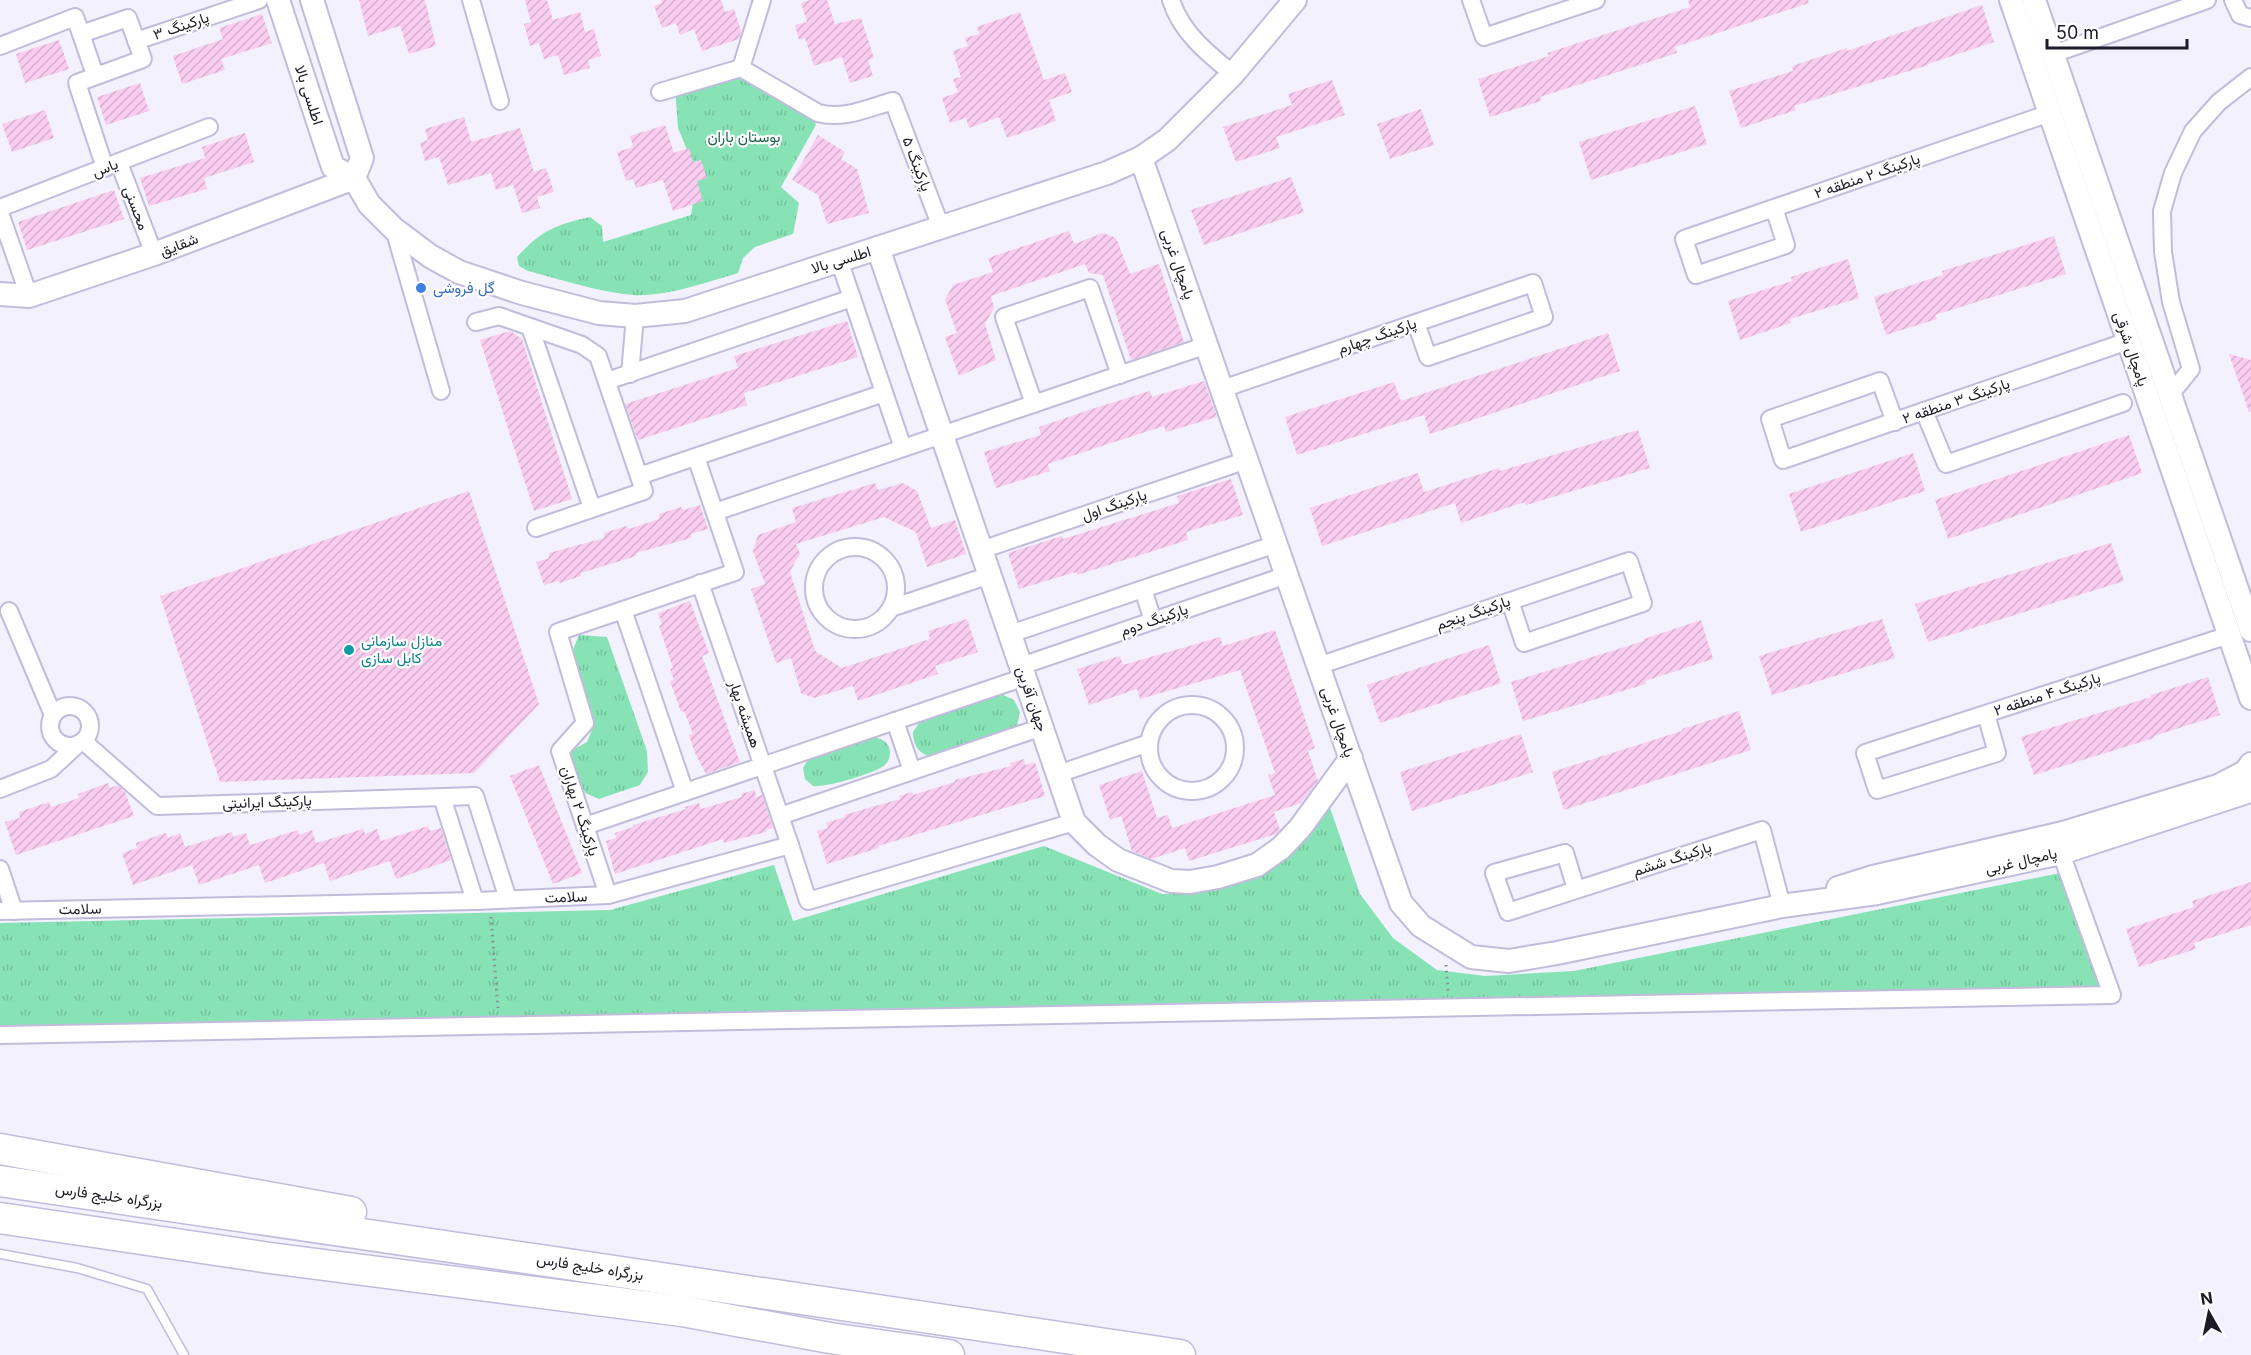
<svg xmlns="http://www.w3.org/2000/svg" width="2251" height="1355" font-family="Inter,Vazirmatn,sans-serif">
<style>
.park{fill:url(#park-tufts)}
.building{fill:url(#building-hatch)}
.lines{fill:none;stroke-linecap:round;stroke-linejoin:round}
.lane-casing{stroke:#c1bcdc;stroke-width:11}
.street-casing{stroke:#c1bcdc;stroke-width:20}
.secondary-casing{stroke:#c1bcdc;stroke-width:26}
.highway-casing{stroke:#c1bcdc;stroke-width:33}
.path{stroke:#8c8a96;stroke-width:3;stroke-dasharray:1.5 4.5;stroke-linecap:butt}
.lane{stroke:#fff;stroke-width:8}
.street{stroke:#fff;stroke-width:16}
.secondary{stroke:#fff;stroke-width:22}
.highway{stroke:#fff;stroke-width:30}
.shop-dot{fill:#3f7fe0;stroke:#fff;stroke-width:2}
.culture-dot{fill:#0f9aa8;stroke:#fff;stroke-width:2}
.labels{text-anchor:middle;stroke-width:4.5;stroke-linejoin:round;paint-order:stroke}
.street-label{font-size:15px;fill:#1d1b26;stroke:#fff}
.park-label{font-size:15px;fill:#1d6546;stroke:#fff}
.shop-label{font-size:15px;fill:#366cbe;stroke:#fff;text-anchor:start}
.culture-label{font-size:15px;fill:#0d838f;stroke:#fff;text-anchor:start}
</style>
<defs>
<pattern id="park-tufts" width="24" height="20" patternUnits="userSpaceOnUse" patternTransform="scale(1.5)"><rect width="24" height="20" fill="#87e3b5"/><path d="M3 7l-1-3M5 7V3M7 7l1-3M15 17l-1-3M17 17v-4M19 17l1-3" fill="none" stroke="#74c29c"/></pattern>
<pattern id="building-hatch" width="6" height="6" patternUnits="userSpaceOnUse" patternTransform="scale(1.5)"><rect width="6" height="6" fill="#f9ccf0"/><path d="M-1 1l2-2M0 6l6-6M5 7l2-2" fill="none" stroke="#d5afce"/></pattern>
</defs>
<rect width="100%" height="100%" fill="#f3f1fe"/>
<g class="park">
<path d="M713,78L753,79L807,106L816,125L781,187L799,203L793,234L755,247L743,258L738,273C707,282 666,297 633,295C598,292 563,280 528,271L519,266L517,257C542,230 555,225 590,217L602,226L603,242L691,215L697,174L678,128L675,87Z"/>
<path d="M579,635L607,637L647,751L648,772L640,785L599,799L585,793L573,765L571,751L587,742L594,725L572,652Z"/>
<path d="M1001,694L1014,700L1020,712L1017,726L1013,731L932,757C919,754 913,746 913,732L921,720Z"/>
<path d="M874,737C880,738 886,741 889,747C891,753 890,760 885,765C876,773 825,788 813,786L805,779L803,768L809,758Z"/>
<path d="M1329,805L1360,894L1393,938L1437,970L1485,976L1574,971L2060,873L2104,1001L0,1041V923L610,910L774,865L793,921L1044,846L1162,894L1201,893L1256,878L1287,857Z"/>
</g>
<g class="building">
<path d="M359,0H425L436,46L409,54L400,26L368,36Z"/>
<path d="M525,0H547L553,20L580,12L585,32L594,29L601,56L588,60L590,68L564,75L558,55L544,59L539,43L530,46L524,24L531,22Z"/>
<path d="M661,0H721L725,12L734,9L741,31L739,39L702,51L694,29L680,35L676,23L662,28L654,6L662,3Z"/>
<path d="M810,0H827L835,24L861,18L874,58L868,60L873,76L850,83L842,57L814,66L805,38L799,40L795,25L807,22L801,3Z"/>
<path d="M1688,0H1808L1809,3L1675,47L1677,53L1540,97L1541,101L1490,117L1478,79L1549,56L1547,53L1690,7Z"/>
<path d="M1982,5L1994,42L1928,64L1929,65L1794,106L1796,110L1741,128L1729,91L1793,71L1792,66L1847,48V51Z"/>
<path d="M1020,12L1044,80L1065,73L1072,92L1049,100L1056,121L1007,138L999,117L969,128L966,118L950,123L942,98L958,92L953,79L961,77L953,51L968,46L965,38L979,34L977,27Z"/>
<path d="M262,14L272,43L221,59L225,70L182,84L173,56L223,39L219,28Z"/>
<path d="M59,40L69,69L25,83L16,54Z"/>
<path d="M1332,80L1345,115L1276,137L1280,148L1236,162L1223,127L1292,105L1288,94Z"/>
<path d="M140,83L149,111L106,125L97,97Z"/>
<path d="M1695,106L1707,144L1591,180L1579,142Z"/>
<path d="M1421,109L1434,145L1390,159L1377,124Z"/>
<path d="M45,110L54,138L12,152L2,124Z"/>
<path d="M464,117L471,142L520,128L534,172L546,168L554,192L537,197L540,208L522,213L513,185L496,190L491,173L448,185L439,157L425,161L420,143L428,140L425,129Z"/>
<path d="M665,125L674,153L689,148L693,162L701,160L707,178L697,181L703,201L673,211L663,180L636,188L633,179L626,181L617,152L633,147L630,136Z"/>
<path d="M245,133L254,162L204,178L207,189L149,206L140,178L205,158L202,147Z"/>
<path d="M818,135L845,152L841,159L857,169L869,213L827,224L818,195L792,180Z"/>
<path d="M1291,177L1304,212L1204,245L1191,210Z"/>
<path d="M114,190L124,219L27,250L18,222Z"/>
<path d="M1069,231L1074,244L1103,233L1116,238L1130,274L1159,264L1184,342L1131,360L1103,275L1089,273L1085,264L991,296L994,308L985,324L996,360L959,376L945,337L957,333L945,300L953,285L993,272L988,258Z"/>
<path d="M2054,236L2066,274L1935,315L1937,319L1886,335L1874,297L1943,275L1942,271Z"/>
<path d="M1848,259L1859,298L1790,319L1791,323L1740,340L1728,301L1792,281L1791,277Z"/>
<path d="M847,321L858,357L744,393L747,405L638,440L625,404L738,368L734,356Z"/>
<path d="M510,331L522,339L572,499L534,511L480,340Z"/>
<path d="M1608,333L1620,371L1430,434L1424,415L1297,455L1285,417L1394,382L1401,401Z"/>
<path d="M2229,354L2251,360V412H2249Z"/>
<path d="M1204,381L1217,417L1166,432L1164,426L1105,445L1048,464L1050,471L996,488L984,452L1041,435L1039,427L1095,408L1150,391L1152,397Z"/>
<path d="M1638,430L1650,468L1526,505L1525,502L1461,523L1455,503L1322,546L1310,508L1418,473L1424,492L1499,468L1500,471Z"/>
<path d="M2129,435L2142,473L1948,539L1935,500Z"/>
<path d="M1913,453L1925,491L1801,532L1789,494Z"/>
<path d="M1231,479L1243,515L1186,532L1188,540L1077,575L1076,572L1019,589L1008,553L1062,536L1063,539L1179,503L1177,496Z"/>
<path d="M875,483L878,490L903,483L917,491L931,528L955,520L966,554L927,567L916,532L884,517L796,544L800,553L790,572L815,651L842,668L930,639L928,631L967,619L978,652L935,666L938,674L858,701L853,686L814,698L801,693L791,658L776,663L751,589L765,584L753,551L758,535L796,522L792,508Z"/>
<path d="M469,491L539,704L474,773L220,782L160,596Z"/>
<path d="M700,505L708,529L691,534V538L636,553V556L581,573V576L560,583L558,581L544,585L536,562L549,558V553L604,538V533L626,526L629,529L659,519V514L681,507L684,510Z"/>
<path d="M2111,543L2124,581L1928,642L1915,604Z"/>
<path d="M690,601L709,653L702,656L740,762L706,774L695,753L689,735L693,734L684,711L681,712L670,681L674,680L670,669L673,668L659,626L662,624L658,613Z"/>
<path d="M1882,619L1895,658L1772,695L1759,656Z"/>
<path d="M1701,620L1713,659L1645,681L1646,684L1523,721L1511,682L1644,641V639Z"/>
<path d="M1275,630L1315,748L1308,751L1318,781L1301,803L1274,812L1280,830L1276,834L1189,861L1185,848L1151,859L1132,851L1121,816L1110,820L1099,785L1142,771L1157,818L1168,815L1172,828L1275,795L1268,775L1275,773L1240,670L1140,699L1137,689L1089,705L1077,669L1120,656L1123,665L1220,637L1223,646Z"/>
<path d="M1489,645L1501,683L1380,723L1367,685Z"/>
<path d="M2208,677L2220,715L2154,736V738L2034,775L2021,737L2151,697V695Z"/>
<path d="M1739,711L1751,750L1564,810L1552,772L1682,731V729Z"/>
<path d="M1521,734L1533,772L1412,811L1400,772Z"/>
<path d="M1024,759L1025,765L1035,762L1045,796L878,846L879,848L827,864L817,831L828,828L826,823L845,817L844,815L900,799L899,796L912,792L913,795L955,782V780L1011,766L1010,763Z"/>
<path d="M539,765L582,873L553,884L510,776Z"/>
<path d="M108,783L110,788L118,785L125,792L134,816L16,855L5,822L20,818L19,812L49,802L51,807L79,798L78,794Z"/>
<path d="M755,790L756,797L762,795L773,828L766,830V832L724,843L723,839L615,874L606,841L616,838L615,833L633,827V825L686,809L685,807L699,803L701,809L742,797L741,794Z"/>
<path d="M428,826L430,831L441,828L451,860L396,879L390,861L330,881L324,863L265,883L259,865L199,885L192,865L133,885L122,853L137,848L136,843L166,833L168,838L180,833L185,847L232,832L233,837L246,833L250,845L298,830L299,835L312,830L316,843L363,829L365,834L377,829L381,841Z"/>
<path d="M2251,882V925L2194,943L2196,949L2139,967L2126,929L2194,907L2192,901Z"/>
</g>
<g class="lines">
<defs>
<path id="lane" d="M0,1254L77,1268L147,1289L184,1355"/>
<g id="street">
<path d="M471,0L500,101"/>
<path d="M1171,0C1181,32 1207,53 1233,74"/>
<path d="M1471,0L1484,37L1596,0"/>
<path d="M2233,0L2240,15L2251,18"/>
<path d="M136,41L259,0"/>
<path d="M0,46L75,17L81,34"/>
<path d="M2053,54L2207,0"/>
<path d="M741,68L762,0"/>
<path d="M95,75L81,34L128,18L143,59L77,83L105,168"/>
<path d="M660,92L741,68L818,113C843,120 868,108 893,101L941,227"/>
<path d="M119,163L154,254"/>
<path d="M0,208L209,127"/>
<path d="M1774,208L1786,245L1696,275L1684,239L2050,113"/>
<path d="M0,213L29,296"/>
<path d="M394,229L441,391"/>
<path d="M839,260L903,448"/>
<path d="M476,322L499,316L582,345L598,356L644,491L536,528"/>
<path d="M530,327L592,508"/>
<path d="M630,374L635,316"/>
<path d="M607,381L852,298"/>
<path d="M1222,389L1533,283L1544,317L1428,357L1416,323"/>
<path d="M2170,395L2191,369L2171,302L2163,252L2162,211L2173,173L2193,131L2219,102L2251,77"/>
<path d="M1034,404L1004,317L1090,288L1120,375"/>
<path d="M1924,411L1946,464L2123,403"/>
<path d="M1895,422L1880,381L1770,419L1783,460L1924,411L2128,341"/>
<path d="M639,476L884,393"/>
<path d="M715,512L1207,345"/>
<circle cx="855" cy="588" r="41"/>
<path d="M981,550L1247,460"/>
<path d="M700,583L790,845"/>
<path d="M1143,589L1153,621"/>
<path d="M891,608L990,575"/>
<path d="M623,610L685,792"/>
<path d="M9,611L53,715"/>
<path d="M1010,634L1276,544"/>
<path d="M1021,666L1287,575"/>
<path d="M1318,666L1629,561L1643,603L1524,643L1510,601"/>
<circle cx="1192" cy="748" r="43"/>
<circle cx="70" cy="726" r="20"/>
<path d="M1986,714L1997,753L1877,790L1865,753L2229,635"/>
<path d="M895,721L912,771"/>
<path d="M83,741L157,806L475,796L508,899"/>
<path d="M1058,774L1149,743"/>
<path d="M0,789L51,769L78,744"/>
<path d="M442,797L475,901"/>
<path d="M780,816L1042,727"/>
<path d="M585,826L1025,677"/>
<path d="M0,869L14,911"/>
<path d="M1576,889L1565,853L1494,873L1508,912L1762,830L1782,906"/>
<path d="M608,895L560,751L585,723L558,632L735,572L696,457"/>
<path d="M0,911L475,901L608,895L790,845L808,901L1074,822"/>
<path d="M0,1035L2112,995L2061,853"/>
</g>
<g id="secondary">
<path d="M278,0L333,167L354,178L369,204L394,229L430,256L459,272L522,293L599,313L635,316L685,311L1107,173L1141,158L1167,140L1233,74L1295,0"/>
<path d="M312,0L362,158L354,178"/>
<path d="M2011,0L2251,698"/>
<path d="M2034,0L2251,630"/>
<path d="M1141,158L1401,903L1421,926L1471,957L1509,961L1557,953L1782,906L1877,893L2061,853L2247,792L2251,788"/>
<path d="M878,248L1074,822L1097,845L1118,860L1171,881L1190,882L1218,877L1257,865L1281,848L1300,828L1351,758"/>
<path d="M0,294L29,296L154,254L354,178"/>
<path d="M1838,888L1873,877L2063,833L2218,786L2245,772L2251,764"/>
</g>
<g id="highway">
<path d="M0,1149L351,1212"/>
<path d="M0,1181C394,1236 786,1299 1180,1355"/>
<path d="M0,1218L270,1258L682,1311L830,1338L949,1355"/>
</g>
</defs>
<use href="#lane" class="lane-casing"/>
<use href="#street" class="street-casing"/>
<use href="#secondary" class="secondary-casing"/>
<use href="#highway" class="highway-casing"/>
<g class="path">
<path d="M491,917L498,1009"/>
<path d="M1446,965L1448,992"/>
</g>
<use href="#lane" class="lane"/>
<use href="#street" class="street"/>
<use href="#secondary" class="secondary"/>
<use href="#highway" class="highway"/>
</g>
<circle class="shop-dot" cx="421" cy="288" r="6"/>
<circle class="culture-dot" cx="349" cy="650" r="6"/>
<g class="labels">
<g class="street-label">
<text transform="translate(181 26) rotate(-19)" y="5">پارکینگ ۳</text>
<text transform="translate(309 95) rotate(72)" y="5">اطلسی بالا</text>
<text transform="translate(917 164) rotate(69)" y="5">پارکینگ ۵</text>
<text transform="translate(105 168) rotate(-21)" y="5">یاس</text>
<text transform="translate(1867 176) rotate(-19)" y="5">پارکینگ ۲ منطقه ۲</text>
<text transform="translate(136 208) rotate(69)" y="5">محسنی</text>
<text transform="translate(179 245) rotate(-21)" y="5">شقایق</text>
<text transform="translate(841 260) rotate(-17)" y="5">اطلسی بالا</text>
<text transform="translate(1178 264) rotate(71)" y="5">پامچال غربی</text>
<text transform="translate(1377 336) rotate(-19)" y="5">پارکینگ چهارم</text>
<text transform="translate(2131 349) rotate(71)" y="5">پامچال شرقی</text>
<text transform="translate(1956 401) rotate(-19)" y="5">پارکینگ ۳ منطقه ۲</text>
<text transform="translate(1114 505) rotate(-19)" y="5">پارکینگ اول</text>
<text transform="translate(1473 613) rotate(-19)" y="5">پارکینگ پنجم</text>
<text transform="translate(1154 620) rotate(-19)" y="5">پارکینگ دوم</text>
<text transform="translate(2047 694) rotate(-18)" y="5">پارکینگ ۴ منطقه ۲</text>
<text transform="translate(1032 699) rotate(71)" y="5">جهان آفرین</text>
<text transform="translate(745 714) rotate(71)" y="5">همیشه بهار</text>
<text transform="translate(1338 722) rotate(71)" y="5">پامچال غربی</text>
<text transform="translate(267 802) rotate(-2)" y="5">پارکینگ ایرانیتی</text>
<text transform="translate(580 811) rotate(72)" y="5">پارکینگ ۲ بهاران</text>
<text transform="translate(1672 859) rotate(-18)" y="5">پارکینگ ششم</text>
<text transform="translate(2021 861) rotate(-13)" y="5">پامچال غربی</text>
<text transform="translate(566 897) rotate(-2)" y="5">سلامت</text>
<text transform="translate(80 909) rotate(-1)" y="5">سلامت</text>
<text transform="translate(109 1196) rotate(8)" y="5">بزرگراه خلیج فارس</text>
<text transform="translate(590 1267) rotate(9)" y="5">بزرگراه خلیج فارس</text>
</g>
<g class="park-label">
<text x="744" y="142">بوستان باران</text>
</g>
<g class="shop-label">
<text x="433" y="293">گل فروشی</text>
</g>
<g class="culture-label">
<text x="361" y="646">منازل سازمانی<tspan x="361" dy="17">کابل سازی</tspan></text>
</g>
</g>
<g transform="translate(2209 1313) rotate(351)" stroke="#ffffff" stroke-width="4.5" paint-order="stroke">
<path d="M0-4.5L10 22L0 15L-10 22Z" fill="#1d1b26"/>
<text y="-9" font-size="16" font-weight="bold" text-anchor="middle" fill="#1d1b26">N</text>
</g>
<path d="M2047 39v9h140v-9" fill="none" stroke="#1d1b26" stroke-width="3"/>
<text x="2056" y="39" font-size="18" fill="#1d1b26" stroke="#ffffff" stroke-width="4.5" paint-order="stroke">50 m</text>
</svg>
